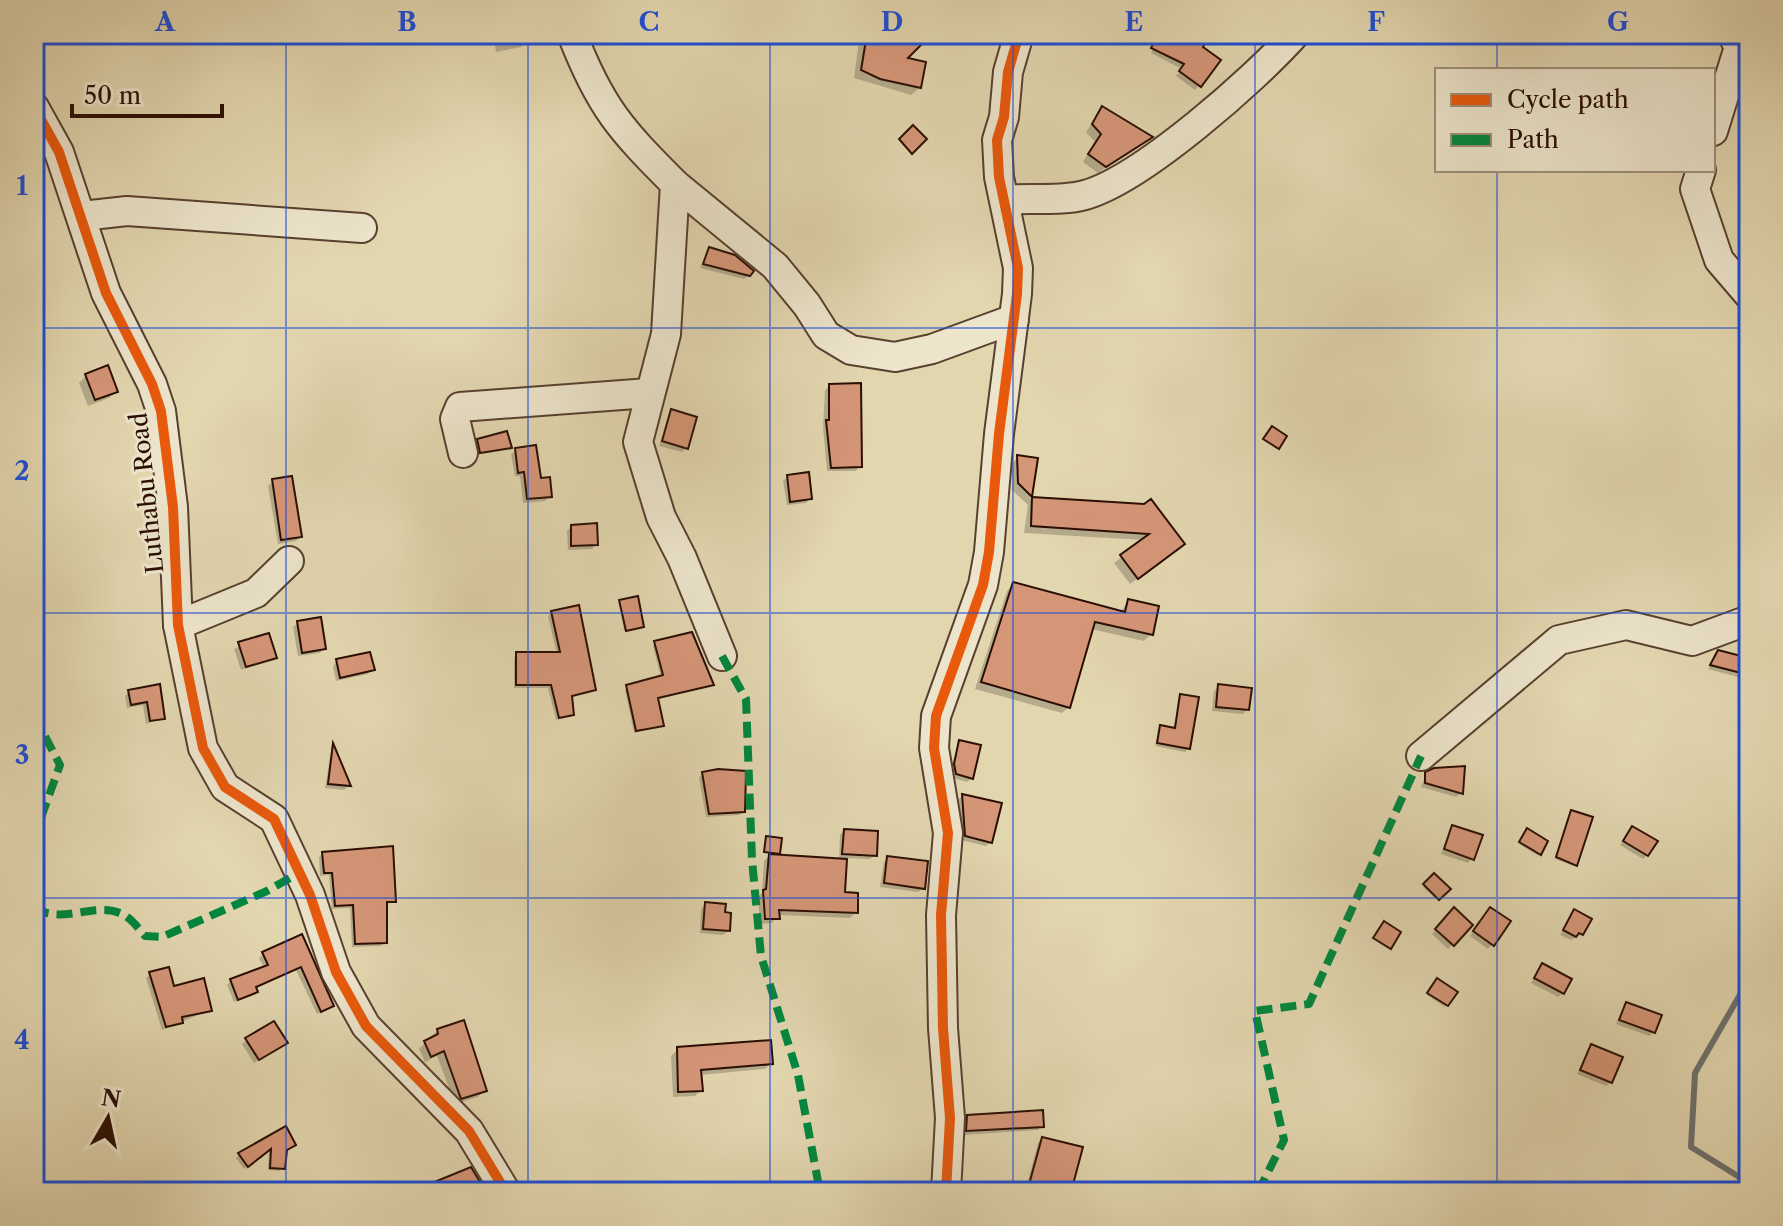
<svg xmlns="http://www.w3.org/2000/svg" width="1783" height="1226" font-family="'Libre Caslon Text',serif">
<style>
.shadow{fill:#0003}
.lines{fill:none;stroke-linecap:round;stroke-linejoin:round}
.stream{stroke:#6e736f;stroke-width:6}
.building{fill:#d59678;stroke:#2a0e04;stroke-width:2}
.minor-casing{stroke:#58402f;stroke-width:32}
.minor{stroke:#ece4cb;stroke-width:28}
.quiet{stroke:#00873e;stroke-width:8;stroke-dasharray:16 8;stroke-linecap:butt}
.cycleway-casing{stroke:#ece4cb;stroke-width:15}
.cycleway{stroke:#e8590c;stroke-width:10}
.grid{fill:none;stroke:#1d4ed8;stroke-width:2;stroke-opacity:0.55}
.labels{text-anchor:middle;stroke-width:6;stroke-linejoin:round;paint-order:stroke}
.street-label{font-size:24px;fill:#2a0e04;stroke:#ece4cb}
.neatline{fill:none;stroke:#1d4ed8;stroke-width:3}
.grid-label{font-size:26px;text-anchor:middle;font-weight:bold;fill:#1d4ed8}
</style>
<rect width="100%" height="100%" fill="#e2d6af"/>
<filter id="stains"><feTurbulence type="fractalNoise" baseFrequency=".0025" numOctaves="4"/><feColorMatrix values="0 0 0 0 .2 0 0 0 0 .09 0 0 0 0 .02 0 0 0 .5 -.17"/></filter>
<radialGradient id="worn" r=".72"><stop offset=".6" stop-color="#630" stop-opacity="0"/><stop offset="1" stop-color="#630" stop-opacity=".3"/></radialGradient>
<g class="shadow">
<path d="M493,34H523L525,43L521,47L496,52Z"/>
<path d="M860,34H929L904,59L919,88L911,95L854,78Z"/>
<path d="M1160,34L1187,43L1192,34H1208L1200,48L1218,61L1195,90L1176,76L1182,69L1151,53Z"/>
<path d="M1102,108L1150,137L1098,173L1083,162L1095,142L1086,132Z"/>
<path d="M709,250L749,275L744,279L700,268Z"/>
<path d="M86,376L116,391L109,398L88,406L79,383Z"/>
<path d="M829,386L860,466L856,471H827L823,427L825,390Z"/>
<path d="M672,412L686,448L682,452L659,446Z"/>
<path d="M516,450L549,496L545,501L523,503L520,476H515L511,454Z"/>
<path d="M1018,457L1036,460L1030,499L1144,506L1183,544L1130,584L1114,563L1144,540L1024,533L1028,505L1012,490V464Z"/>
<path d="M788,477L810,498L806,503L787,505L783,481Z"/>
<path d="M273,481L300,537L296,541L278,544L268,486Z"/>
<path d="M571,527L596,544L592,549L568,550L567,531Z"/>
<path d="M1014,584L1120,613L1128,601L1151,634L1144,641L1091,629L1069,707L1062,713L975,689L1007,591Z"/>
<path d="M620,602L642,626L641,628L624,631Z"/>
<path d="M552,613L594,689L570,698L572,714L556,720L548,688H514V658L517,654H557L548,616Z"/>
<path d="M298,623L324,648L320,653L298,656L293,627Z"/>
<path d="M268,635L275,657L241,670L234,649Z"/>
<path d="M655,643L707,668L712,684L656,700L662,725L634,733L625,690L661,678L653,646Z"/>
<path d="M1749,651V680L1708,669L1718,652L1745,659Z"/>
<path d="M337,661L372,669L368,674L336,681L333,666Z"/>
<path d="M158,686L163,718L146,724L143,705L127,708L125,696L129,691Z"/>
<path d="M1219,687L1248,709L1243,714L1212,711L1214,691Z"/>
<path d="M1181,696L1189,748L1185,752L1155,746L1161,727L1173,729Z"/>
<path d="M960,742L972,778L967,782L952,778L950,769Z"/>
<path d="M332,746L348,786L344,790L325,788Z"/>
<path d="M703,774L743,811L739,815L706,817L699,777Z"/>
<path d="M1426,774L1461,793L1456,797L1421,787Z"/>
<path d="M962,796L991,842L986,846L961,840L958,800Z"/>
<path d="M1570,814L1575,865L1574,866L1555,859Z"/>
<path d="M1453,827L1472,858L1468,863L1441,854Z"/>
<path d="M1632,828L1647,855L1643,859L1620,845Z"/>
<path d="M844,831L875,855L870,859L845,858L843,894L856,912L850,918L778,915L772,923L760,924L758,897L762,893L764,861L771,854L763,853L765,839L778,853L775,856L839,860L840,835Z"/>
<path d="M1526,832L1539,854L1537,855L1519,844Z"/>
<path d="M322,854L394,901L385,905V942L381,946L352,947L350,908L332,909L329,875L320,876L319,857Z"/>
<path d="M888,858L923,888L918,892L880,887L884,862Z"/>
<path d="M1434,876L1448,889L1437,900L1423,887Z"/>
<path d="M706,904L728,931L723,935L700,933L701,909Z"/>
<path d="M1454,910L1471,925L1448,949L1432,934Z"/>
<path d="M1574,912L1582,934L1571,940L1560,935Z"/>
<path d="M1486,913L1492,944L1488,949L1470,936Z"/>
<path d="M301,937L332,1005L328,1009L317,1014L296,970L254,989L251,996L234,1002L227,985L231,981L264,968L259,958L263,954Z"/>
<path d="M1542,966L1563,993L1558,997L1531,983Z"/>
<path d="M150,974L172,988L210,1010L162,1030L146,978Z"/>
<path d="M1438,981L1455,993L1445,1007L1427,995Z"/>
<path d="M1626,1004L1654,1032L1649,1036L1616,1024Z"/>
<path d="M438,1030L484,1090L478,1097L455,1104L437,1056L425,1062L419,1049Z"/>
<path d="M247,1040L281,1047L254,1063L242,1044Z"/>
<path d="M1592,1046L1611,1082L1606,1086L1577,1074Z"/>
<path d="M678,1049L771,1063L765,1069L700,1075L701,1090L695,1096L673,1097L671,1056Z"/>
<path d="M968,1117L1042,1126L1038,1130L963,1135V1121Z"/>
<path d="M285,1129L280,1171L268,1170L269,1149L244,1169L236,1158L239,1155Z"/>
<path d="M1042,1139L1059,1192H1025L1038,1143Z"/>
</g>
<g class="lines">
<path class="stream" d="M1749,979L1695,1073L1691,1147L1749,1183"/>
</g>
<g class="building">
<path d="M867,34H932L908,58L926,62L921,88L880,79L861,70Z"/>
<path d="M1158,34H1173L1188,41L1192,34H1210L1203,47L1221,60L1201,87L1179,71L1184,64L1151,48Z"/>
<path d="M1102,106L1153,137L1106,167L1088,154L1101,134L1092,124Z"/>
<path d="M913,125L927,139L912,154L899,139Z"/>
<path d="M709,247L735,255L754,271L750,276L703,264Z"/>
<path d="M108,365L118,392L95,400L85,374Z"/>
<path d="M861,383L862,467L831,468L826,420H829V384Z"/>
<path d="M671,409L697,417L688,449L662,441Z"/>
<path d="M1272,426L1287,436L1279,449L1263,439Z"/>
<path d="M507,431L512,448L480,453L477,439Z"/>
<path d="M536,445L541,478L550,477L552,497L527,499L524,472L518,473L515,448Z"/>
<path d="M1017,455L1038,458L1032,497L1018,483Z"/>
<path d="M809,472L812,499L790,502L787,475Z"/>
<path d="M292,476L302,537L281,540L272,479Z"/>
<path d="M1032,497L1144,504L1151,499L1185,544L1138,579L1120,555L1149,534L1031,526Z"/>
<path d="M597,523L598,545L571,546V525Z"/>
<path d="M1013,582L1125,612L1128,599L1159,606L1153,635L1095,622L1070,708L981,682Z"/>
<path d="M638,596L644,627L626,631L619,600Z"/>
<path d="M579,605L596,690L572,696L574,715L559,718L551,685H516V652H560L551,611Z"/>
<path d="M321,617L326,649L302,653L297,621Z"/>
<path d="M692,632L714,685L658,698L664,726L636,731L626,685L663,675L654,641Z"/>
<path d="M269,633L277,658L246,667L238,642Z"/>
<path d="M1718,650L1749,658V675L1710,665Z"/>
<path d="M370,652L375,670L340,678L336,659Z"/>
<path d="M160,684L165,719L150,721L147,702L131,705L128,690Z"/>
<path d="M1218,684L1252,688L1249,710L1216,707Z"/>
<path d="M1180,694L1199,697L1190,749L1157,743L1160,725L1175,728Z"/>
<path d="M959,740L981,745L973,779L956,774L954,764Z"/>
<path d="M333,743L351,786L328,784Z"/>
<path d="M1465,766L1463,794L1425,783V772L1434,768Z"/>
<path d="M718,769L746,771L745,812L709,814L702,772Z"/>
<path d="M962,794L1002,803L992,843L965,836Z"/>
<path d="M1571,810L1593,817L1577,866L1556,857Z"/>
<path d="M1452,825L1483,835L1474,860L1444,849Z"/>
<path d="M1632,826L1658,841L1648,856L1623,841Z"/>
<path d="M1527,828L1548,841L1541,855L1519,842Z"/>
<path d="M844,829L878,831L877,856L842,854Z"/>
<path d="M766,836L782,838L780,854L764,852Z"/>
<path d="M393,846L396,902H387V943L355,944L353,905L335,906L332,873H324L322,852Z"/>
<path d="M769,854L847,859L845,892L858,893V913L779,910L780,919H765L763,890L766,889Z"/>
<path d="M887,856L928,861L925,889L884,883Z"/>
<path d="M1434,873L1451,889L1439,900L1423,884Z"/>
<path d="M705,902L726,904L725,912L731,913L730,931L703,929Z"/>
<path d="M1454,907L1473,925L1454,946L1435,929Z"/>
<path d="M1490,907L1511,921L1494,946L1473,931Z"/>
<path d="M1574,909L1592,919L1583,935L1579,933L1576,937L1563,930Z"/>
<path d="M1384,921L1401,932L1391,949L1373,938Z"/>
<path d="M302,934L334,1006L321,1012L301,967L256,987L258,992L238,1000L230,979L268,965L262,952Z"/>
<path d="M1542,963L1572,979L1564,994L1534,978Z"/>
<path d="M169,967L174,986L204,978L212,1011L182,1017L183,1023L166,1027L149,972Z"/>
<path d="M1437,978L1458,992L1448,1006L1427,993Z"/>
<path d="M1626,1002L1662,1015L1655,1033L1619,1020Z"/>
<path d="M464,1020L487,1091L461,1099L444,1051L431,1057L424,1041L438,1034L437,1029Z"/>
<path d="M274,1021L288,1043L259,1060L245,1038Z"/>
<path d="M771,1040L773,1064L701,1070L703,1091L678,1092L677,1047Z"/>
<path d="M1591,1044L1623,1057L1612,1083L1580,1070Z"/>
<path d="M1043,1110L1044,1127L966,1131L967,1115Z"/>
<path d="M286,1126L296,1145L287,1150L285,1169L270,1168L271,1149L248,1167L238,1153Z"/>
<path d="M1042,1137L1083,1147L1071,1192H1027Z"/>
<path d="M471,1167L483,1187L473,1192H410Z"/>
</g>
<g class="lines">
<defs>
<g id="minor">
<path d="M572,34C600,107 621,130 675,184L666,334L638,442L661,517L682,558L722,656"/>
<path d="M34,107L59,152L106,293L152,384L161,411L173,507L178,625L203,748L225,787L274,819L310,895L336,972L366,1026L469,1131L506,1192"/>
<path d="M1713,131L1739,47L1732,34"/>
<path d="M1701,170L1695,189L1719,260L1749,295"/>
<path d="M675,184L775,266L807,305L826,335L851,350L895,357L932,349L1014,319"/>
<path d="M1005,200C1031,197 1060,202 1085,195C1142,179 1255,79 1295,34"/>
<path d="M82,216L127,211L362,228"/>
<path d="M463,453L455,419L460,407L649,393"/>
<path d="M178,625L256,593L289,561"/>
<path d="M1421,756L1559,640L1626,625L1692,641L1749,620"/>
<path d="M946,1192L950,1118L943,1028L941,915L948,833L934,748L936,716L983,585L989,552L999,434L1017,294L1018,268L999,177L997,140L1004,117L1008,72L1019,34"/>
</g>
</defs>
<use href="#minor" class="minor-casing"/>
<use href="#minor" class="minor"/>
<g class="quiet">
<path d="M722,656L746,699L752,860L761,956L798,1075L820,1192"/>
<path d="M34,715L60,765L34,837"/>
<path d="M34,907C60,926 95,901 122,914C131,918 139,929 145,936L162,937L267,891L299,873"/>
<path d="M1087,1188L1096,1192"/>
<path d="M1258,1192L1284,1140L1255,1011L1309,1004L1421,756"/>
</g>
<defs>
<g id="cycleway">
<path d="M34,107L59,152L106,293L152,384L161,411L173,507L178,625L203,748L225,787L274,819L310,895L336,972L366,1026L469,1131L506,1192"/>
<path d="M946,1192L950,1118L943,1028L941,915L948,833L934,748L936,716L983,585L989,552L999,434L1017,294L1018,268L999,177L997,140L1004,117L1008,72L1019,34"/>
</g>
</defs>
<use href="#cycleway" class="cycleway-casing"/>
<use href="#cycleway" class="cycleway"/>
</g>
<path class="grid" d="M286,34V1192M528,34V1192M770,34V1192M1013,34V1192M1255,34V1192M1497,34V70M1497,170V1192M34,328H1749M34,613H1749M34,898H1749"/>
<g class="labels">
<g class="street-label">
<text transform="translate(147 493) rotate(-96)" y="8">Luthabu Road</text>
</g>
</g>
<rect width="1783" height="1226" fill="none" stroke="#e2d6af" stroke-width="88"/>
<rect x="1435" y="68" width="280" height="104" fill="#ece4cb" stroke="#9e8e7b" stroke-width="2"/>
<rect x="1451" y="94" width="40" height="12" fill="#e8590c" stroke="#9e8e7b" stroke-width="2"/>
<text x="1507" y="108" font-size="24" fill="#2a0e04">Cycle path</text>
<rect x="1451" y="134" width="40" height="12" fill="#00873e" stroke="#9e8e7b" stroke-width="2"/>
<text x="1507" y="148" font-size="24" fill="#2a0e04">Path</text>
<g transform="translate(108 1118) rotate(9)" stroke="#ece4cb" stroke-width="6" paint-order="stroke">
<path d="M0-6L14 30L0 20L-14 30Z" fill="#2a0e04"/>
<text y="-12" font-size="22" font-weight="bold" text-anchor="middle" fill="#2a0e04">N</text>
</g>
<path d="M72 104v12h150v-12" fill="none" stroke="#2a0e04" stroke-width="4"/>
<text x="84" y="104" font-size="24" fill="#2a0e04" stroke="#ece4cb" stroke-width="6" paint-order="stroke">50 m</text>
<rect x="44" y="44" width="1695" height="1138" class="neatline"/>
<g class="grid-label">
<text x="165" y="31">A</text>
<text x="407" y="31">B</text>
<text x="649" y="31">C</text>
<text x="892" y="31">D</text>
<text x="1134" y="31">E</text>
<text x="1376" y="31">F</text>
<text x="1618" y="31">G</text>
<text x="22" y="195">1</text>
<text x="22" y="480">2</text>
<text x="22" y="764">3</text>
<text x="22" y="1049">4</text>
</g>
<rect width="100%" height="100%" filter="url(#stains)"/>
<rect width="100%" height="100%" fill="url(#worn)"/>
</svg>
